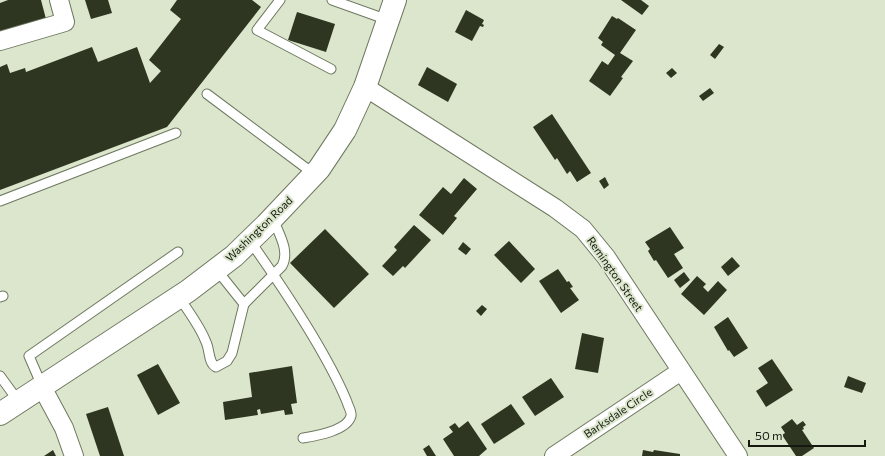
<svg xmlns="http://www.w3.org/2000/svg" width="885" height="456" font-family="Commissioner,sans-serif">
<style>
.building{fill:#2e3621}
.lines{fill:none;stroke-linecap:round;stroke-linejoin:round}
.lane-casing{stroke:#6e7860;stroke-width:11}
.street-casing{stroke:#6e7860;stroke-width:20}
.secondary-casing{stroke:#6e7860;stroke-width:24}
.lane{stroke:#fff;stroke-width:9}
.street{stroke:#fff;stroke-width:18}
.secondary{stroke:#fff;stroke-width:22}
.labels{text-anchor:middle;stroke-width:4;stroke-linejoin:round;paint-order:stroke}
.street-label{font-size:11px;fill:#151910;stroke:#dbe6cc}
</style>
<rect width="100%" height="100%" fill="#dbe6cc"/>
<g class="building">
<path d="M8,0H41L46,19L0,32V3Z"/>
<path d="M85,0H108L112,13L91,19Z"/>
<path d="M177,0H252L261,7L167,127L0,190V67L7,64L10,73L25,68L26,72L92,47L98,62L137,47L150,83L161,71L149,60L181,19L170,10Z"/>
<path d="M621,0H641L649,6L642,15Z"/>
<path d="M466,10L484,20L482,24L484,25L483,27L480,26L472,41L455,32Z"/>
<path d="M297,12L335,24L326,52L288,40Z"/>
<path d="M612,16L617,19L618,18L636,30L620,53L633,61L621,77L623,78L610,96L589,81L602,61L608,65L615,55L601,45L603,42L598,38Z"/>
<path d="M719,44L724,47L715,59L710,55Z"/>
<path d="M427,67L457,84L448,102L418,85Z"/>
<path d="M672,68L677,73L671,78L666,73Z"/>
<path d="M710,88L714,93L703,101L699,96Z"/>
<path d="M552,114L591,173L577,182L570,171L567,174L557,158L555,160L533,127Z"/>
<path d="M605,177L609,185L604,189L599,181Z"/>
<path d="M464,178L477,189L454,216L457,218L443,235L419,215L443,187L451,194Z"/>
<path d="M414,225L431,240L405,268L403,266L393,276L382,266L397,250L394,247Z"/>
<path d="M670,227L684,248L674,254L683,268L668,278L656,260L654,261L648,251L650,249L645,242Z"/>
<path d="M325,229L369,274L334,308L290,263Z"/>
<path d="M509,241L535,269L521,283L494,255Z"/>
<path d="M463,242L471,249L466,255L458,249Z"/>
<path d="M732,257L740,266L728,276L721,267Z"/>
<path d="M558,269L567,282L569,281L573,287L570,288L579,300L561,313L539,281Z"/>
<path d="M684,272L690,280L680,288L674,280Z"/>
<path d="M697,276L706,284L703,287L708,292L718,281L727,290L704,315L681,294Z"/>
<path d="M482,305L487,309L481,316L476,311Z"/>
<path d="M728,317L748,348L734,357L729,350L728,351L714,327Z"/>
<path d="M582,333L604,338L598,373L575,369Z"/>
<path d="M772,359L793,390L766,407L756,391L768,383L758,368Z"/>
<path d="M158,364L180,403L158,415L137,375Z"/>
<path d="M292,366L297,403L291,404L293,414L285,415L284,410L261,414L260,409L257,410L258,415L225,420L223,402L252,397L249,373Z"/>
<path d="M848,376L866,383L862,393L844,387Z"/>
<path d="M551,378L564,397L535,416L522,397Z"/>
<path d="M511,404L525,424L494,444L481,424Z"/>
<path d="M108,407L124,456H100L86,414Z"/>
<path d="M792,419L797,425L803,421L806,425L803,427L804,429L802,430L814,448L802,456H796L782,435L785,433L781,427Z"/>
<path d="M468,421L487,449L479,456H454L443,439L453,432L449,427L455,423L459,428Z"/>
<path d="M429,445L436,456H427L423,449Z"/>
<path d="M53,450L56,456H44Z"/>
<path d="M643,450L653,452L654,450L680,454V456H642Z"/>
</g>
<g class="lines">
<defs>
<g id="lane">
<path d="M280,0L257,30L331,69"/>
<path d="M332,0L388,20"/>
<path d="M207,94L314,174"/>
<path d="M0,201L176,133"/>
<path d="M250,241C274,275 297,309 318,345C329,364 339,382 347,402C348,406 352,412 351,416C347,431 315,436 303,438"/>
<path d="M216,269L244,304L282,266C290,251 279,234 273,219"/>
<path d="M0,297L3,296"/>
<path d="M179,297C188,311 200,326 206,342C210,350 208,363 216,367L227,361L232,353L244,304"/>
<path d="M0,376L19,402"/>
<path d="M42,386L29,356L178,252"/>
</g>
<g id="street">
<path d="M0,41L65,22L59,0"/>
<path d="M365,87L555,208L583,229L606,257L738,456"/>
<path d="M42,387L64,428L74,456"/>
<path d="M554,456L681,371"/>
</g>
<path id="secondary" d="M0,414L188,291L234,256L266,225L319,169L345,130L365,87L395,0"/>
</defs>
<use href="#lane" class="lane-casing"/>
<use href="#street" class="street-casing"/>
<use href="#secondary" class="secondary-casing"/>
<use href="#lane" class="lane"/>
<use href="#street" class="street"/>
<use href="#secondary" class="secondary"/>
</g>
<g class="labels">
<g class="street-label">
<text transform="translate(259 229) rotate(-44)" y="4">Washington Road</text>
<text transform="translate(615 274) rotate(55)" y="4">Remington Street</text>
<text transform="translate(618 413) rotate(-34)" y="4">Barksdale Circle</text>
</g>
</g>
<path d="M749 440v6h116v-6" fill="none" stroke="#151910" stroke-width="2"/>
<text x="755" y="440" font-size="12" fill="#151910" stroke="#dbe6cc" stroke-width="3" paint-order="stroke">50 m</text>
</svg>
